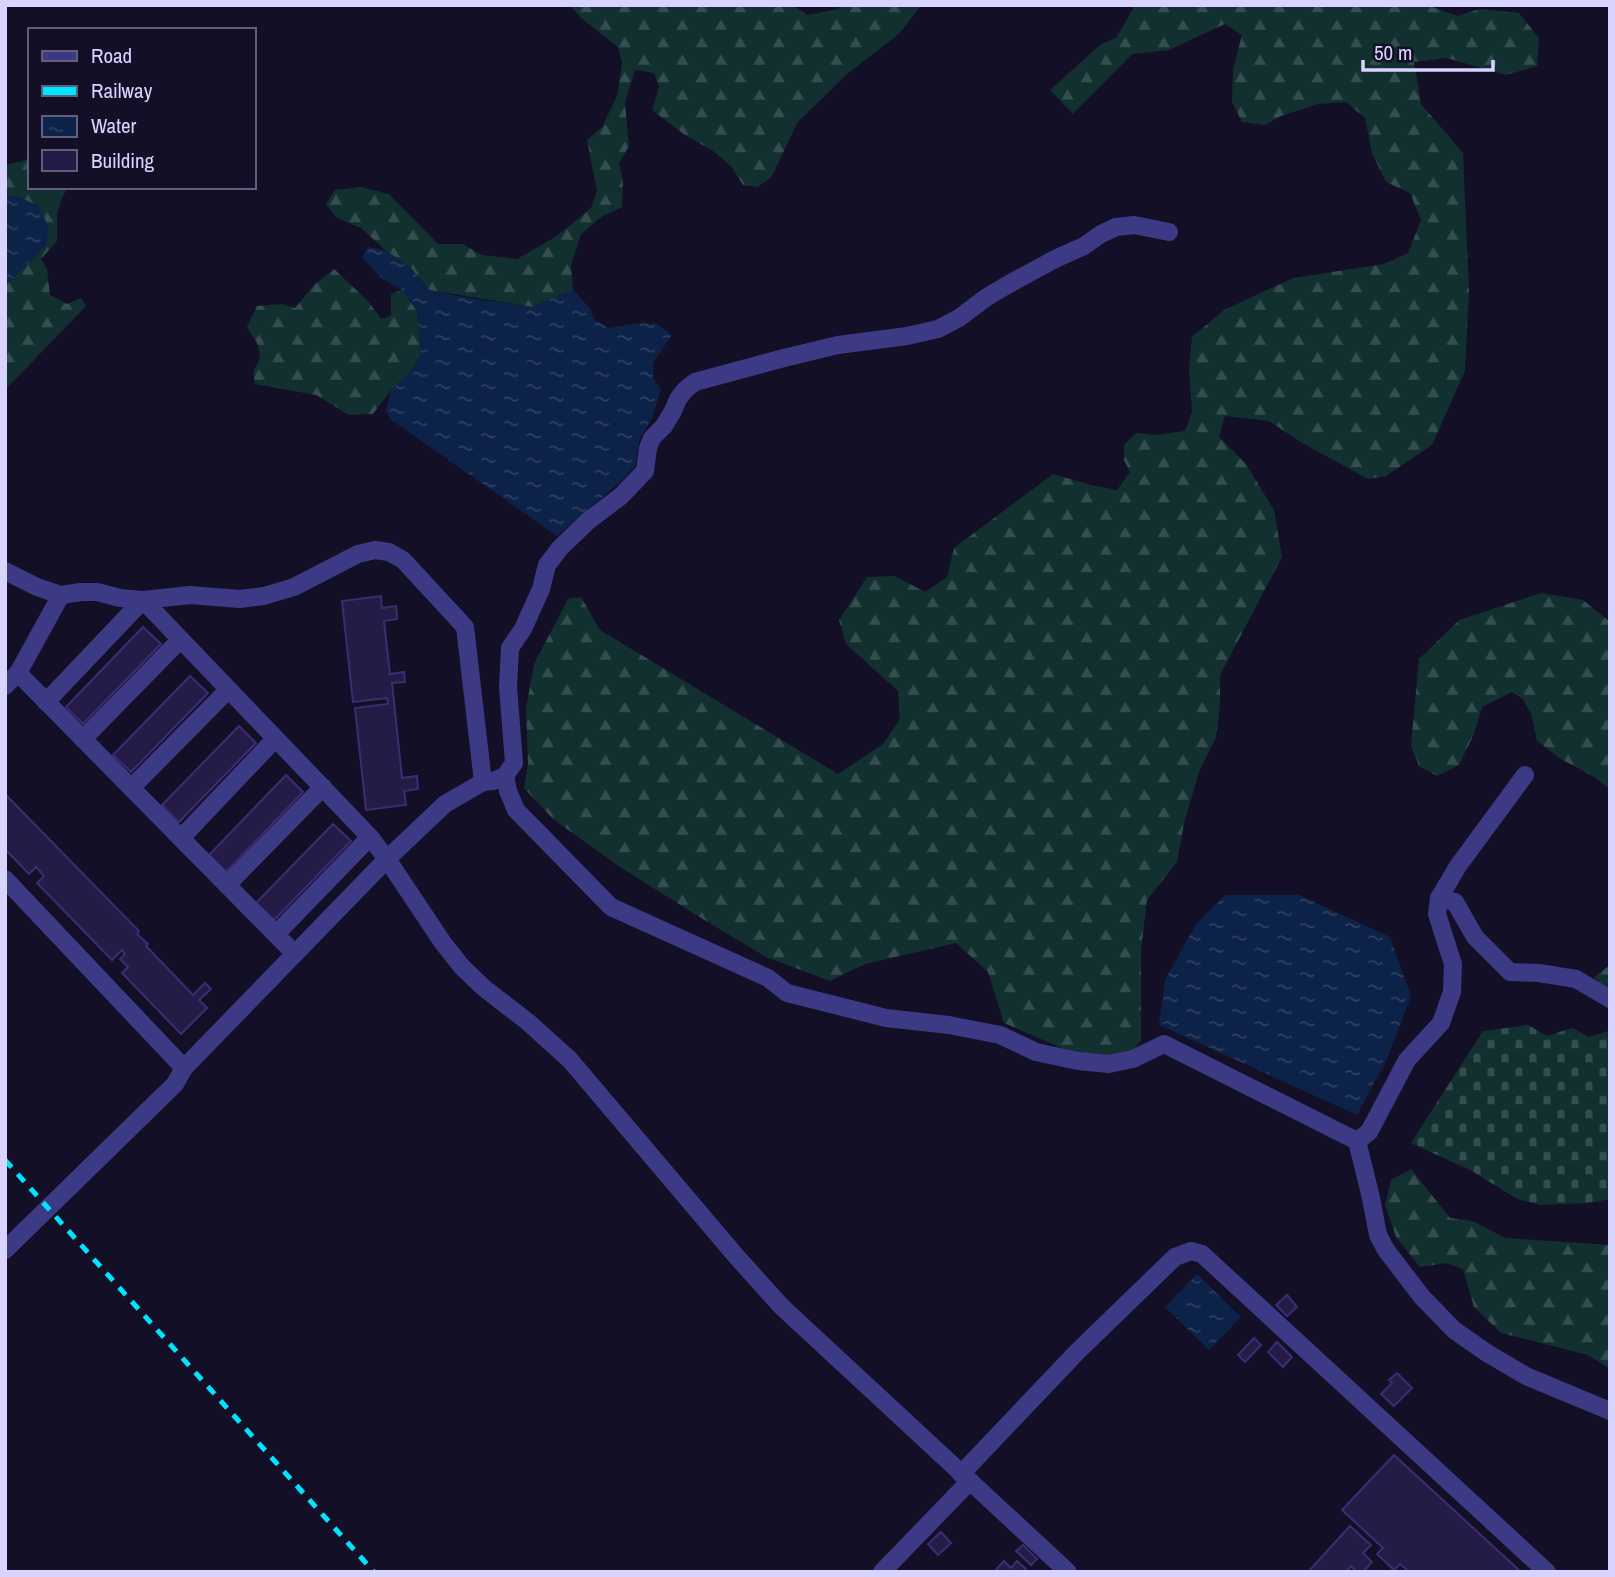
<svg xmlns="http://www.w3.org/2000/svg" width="1615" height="1577" font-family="'Archivo Narrow',sans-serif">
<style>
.forest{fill:url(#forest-firs)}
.cemetery{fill:url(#cemetery-stones)}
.water{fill:url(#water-ripples)}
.building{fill:#241b47;stroke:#3b2d73;stroke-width:2}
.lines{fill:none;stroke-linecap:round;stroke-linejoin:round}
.street{stroke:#3d3a85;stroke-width:18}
.rail{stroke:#00e5ff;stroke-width:5;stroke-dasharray:10 9;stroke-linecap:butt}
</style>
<defs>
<pattern id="forest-firs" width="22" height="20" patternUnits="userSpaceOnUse" patternTransform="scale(1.75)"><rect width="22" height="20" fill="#12302f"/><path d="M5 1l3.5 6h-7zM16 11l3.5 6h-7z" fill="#344d4e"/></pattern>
<pattern id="cemetery-stones" width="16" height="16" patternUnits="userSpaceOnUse" patternTransform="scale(1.75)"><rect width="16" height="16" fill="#12302f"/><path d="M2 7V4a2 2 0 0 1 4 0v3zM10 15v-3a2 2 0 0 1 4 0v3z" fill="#344d4e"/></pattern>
<pattern id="water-ripples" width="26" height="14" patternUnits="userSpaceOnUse" patternTransform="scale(1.75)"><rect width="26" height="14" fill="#0c2248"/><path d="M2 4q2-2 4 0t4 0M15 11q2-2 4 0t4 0" fill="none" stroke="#2f4163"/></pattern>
</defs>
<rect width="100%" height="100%" fill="#130f26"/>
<g class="forest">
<path d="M569,5H792L808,15L838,9L842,5H921L900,33L847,74L797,123L771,178L757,187L743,185L731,166L713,151L685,135L652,110L659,87L654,73L635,70L625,102L629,146L619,163L623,181L622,207L601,217L581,234L571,265L573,290L532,307L429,290L410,267L385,250L361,228L337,218L326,204L335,190L361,187L389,194L438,244H462L482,255L517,259L557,236L591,208L597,191L587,140L602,127L617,96L622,63L618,47L581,18Z"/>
<path d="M1133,5H1427L1457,16L1480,9L1519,13L1539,38L1537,66L1506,75L1447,58L1414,62L1421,104L1463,153L1469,292L1465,371L1432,445L1386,476L1368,479L1304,444L1269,421L1225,416L1219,437L1246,464L1274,510L1282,557L1220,675V706L1216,737L1199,772L1184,823L1177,862L1147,900L1141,950V1040L1130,1054L1104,1060L1064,1049L1004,1023L988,972L956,943L865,964L830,981L766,957L693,913L617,865L553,819L524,788L528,764L526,708L534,664L568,599L581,597L600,630L838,774L883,744L900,719L898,691L846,644L839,620L867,577L895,576L925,592L947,577L954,548L1053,474L1091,485L1117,490L1130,472L1124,460V445L1136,433L1154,435L1185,431L1192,412L1189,369L1192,337L1224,310L1293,278L1384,264L1408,253L1421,220L1410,193L1386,182L1372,153L1365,118L1346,102L1318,104L1281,116L1265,125L1242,122L1232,102L1233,69L1242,35L1225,24L1169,50L1132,54L1073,114L1050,90L1100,45L1116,38L1133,9Z"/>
<path d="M30,159V187H68L62,198L57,213V241L41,259L47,269L50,295L67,304L81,298L86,306L5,390V286L46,245L19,197L5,196V165Z"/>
<path d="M334,269L368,301L381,319L391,316V294L402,290L417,311L421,355L409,373L391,390L373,414L349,415L316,395L255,384L253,372L260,358L258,345L247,327L257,306L282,304L295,308L314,285Z"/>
<path d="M1541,593L1583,600L1610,622V790L1596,778L1561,759L1537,741L1532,716L1523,699L1512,692L1482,707L1474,734L1459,765L1437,776L1419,766L1411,746L1419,659L1459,620Z"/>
<path d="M1610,965V992L1606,990L1594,977Z"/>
<path d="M1411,1169L1450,1218L1473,1221L1505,1238L1610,1245V1369L1588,1355L1501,1333L1474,1307L1463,1269L1446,1263L1420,1267L1396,1237L1385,1205L1391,1180Z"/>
</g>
<path class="cemetery" d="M1528,1025L1547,1036L1572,1028L1589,1037L1608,1031L1610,1032V1199L1589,1203L1541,1205L1517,1199L1472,1171L1411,1143L1483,1031Z"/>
<g class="water">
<path d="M5,196L19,197L39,206L49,228L46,245L5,286Z"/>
<path d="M368,247L385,250L410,267L429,290L457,296L532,307L573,290L589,307L595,320L608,328L639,323L657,324L672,335L653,363V378L661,389L652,418L639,440L635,466L620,482L557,536L390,419L386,411L391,390L409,373L421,355L417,311L402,290L381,278L362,257Z"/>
<path d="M1225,895H1299L1390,937L1411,996L1387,1059L1357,1115L1159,1025L1165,980L1196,924Z"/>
<path d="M1197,1274L1241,1317L1209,1350L1165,1307Z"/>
</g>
<g class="building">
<path d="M381,596L382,608L396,606L397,619L384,621L390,674L404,672L405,682L392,683L402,778L417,776L418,789L404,791L406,805L366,810L355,708L388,704L387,698L353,702L342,601Z"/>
<path d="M143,627L161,644L83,724L66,707Z"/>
<path d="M190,676L208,693L131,772L113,755Z"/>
<path d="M239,726L256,743L179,822L162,805Z"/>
<path d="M286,775L303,792L226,872L209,855Z"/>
<path d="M5,794L139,931L137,934L148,944L146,946L193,995L205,983L211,989L199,1000L207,1008L181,1034L122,973L128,967L120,959L125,954L122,950L112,960L37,883L44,876L36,867L29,874L5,849Z"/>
<path d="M333,824L351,841L274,920L256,903Z"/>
<path d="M1287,1295L1297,1307L1287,1316L1276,1305Z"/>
<path d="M1254,1338L1261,1345L1245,1362L1238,1355Z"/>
<path d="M1277,1342L1292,1357L1283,1367L1268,1352Z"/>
<path d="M1397,1373L1412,1388L1394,1406L1381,1394L1392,1383L1389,1380Z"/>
<path d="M1394,1455L1521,1572H1409L1400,1564L1394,1570L1377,1554L1383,1548L1342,1510Z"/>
<path d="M1350,1526L1371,1545L1363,1553L1372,1562L1363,1572H1357L1351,1566L1346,1572H1308Z"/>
<path d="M941,1532L951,1543L938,1555L928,1544Z"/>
<path d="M1023,1545L1037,1559L1031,1565L1016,1551Z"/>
<path d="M1004,1561L1011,1568L1017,1561L1026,1569L1024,1572H994Z"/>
</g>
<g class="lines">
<g class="street">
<path d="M5,571L37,587L61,595L81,592H97L120,598L143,600L190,595L240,599L264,596L294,587L358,554L375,550L389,552L403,560L465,627L483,782"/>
<path d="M143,600L370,837L387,859L443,943L462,967L484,988L528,1022L570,1060L736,1256L782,1307L1068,1572"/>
<path d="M18,673L61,595"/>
<path d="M5,686L18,673L295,954"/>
<path d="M46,702L143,600"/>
<path d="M83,739L180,640"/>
<path d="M505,776L508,791L516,810L611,907L768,978L787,993L886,1018L949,1025L1000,1035L1036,1052L1078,1061L1109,1064L1133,1059L1164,1044L1357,1141L1371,1198L1378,1235L1386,1250L1422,1297L1454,1330L1487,1353L1526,1376L1610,1411"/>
<path d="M131,788L228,690"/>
<path d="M181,838L275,739"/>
<path d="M5,879L184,1068"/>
<path d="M227,885L323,787"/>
<path d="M1439,898L1455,902L1475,937L1510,972L1539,973L1576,979L1610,999"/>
<path d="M276,934L370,837"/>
<path d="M1357,1141L1369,1132L1407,1060L1441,1023L1452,992L1453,964L1437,914L1439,898L1458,866L1525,775"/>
<path d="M5,1250L175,1084L184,1068L387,859L445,804L483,782L493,781L505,776L514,763L508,687L510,648L523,629L541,589L547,565L560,548L588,521L621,496L645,471L648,448L652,438L664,426L673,411L678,399L685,390L695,382L784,358L838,345L907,336L938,329L959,318L987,297L1009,284L1055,259L1084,246L1101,234L1116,227L1134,225L1169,232"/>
<path d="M961,1474L1077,1352L1175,1257L1191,1251L1202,1254L1547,1572"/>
<path d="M882,1572L970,1481"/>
</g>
<path class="rail" d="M5,1160L374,1572"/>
</g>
<rect width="1615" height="1577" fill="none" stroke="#d9d4ff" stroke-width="14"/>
<rect x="28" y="28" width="228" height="161" fill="#130f26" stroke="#625e7d" stroke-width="2"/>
<rect x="42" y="51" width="35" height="10" fill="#3d3a85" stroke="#625e7d" stroke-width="2"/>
<text x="91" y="63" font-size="21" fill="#d9d4ff">Road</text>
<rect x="42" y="86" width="35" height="10" fill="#00e5ff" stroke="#625e7d" stroke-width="2"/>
<text x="91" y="98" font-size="21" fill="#d9d4ff">Railway</text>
<rect x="42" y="116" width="35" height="21" fill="url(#water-ripples)" stroke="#625e7d" stroke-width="2"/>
<text x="91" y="133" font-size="21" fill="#d9d4ff">Water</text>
<rect x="42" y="150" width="35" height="21" fill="#241b47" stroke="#625e7d" stroke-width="2"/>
<text x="91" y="168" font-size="21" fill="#d9d4ff">Building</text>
<path d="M1363 60v10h130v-10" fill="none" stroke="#d9d4ff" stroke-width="3.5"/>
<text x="1374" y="60" font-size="21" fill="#d9d4ff" stroke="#130f26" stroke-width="5" paint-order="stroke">50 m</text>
</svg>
